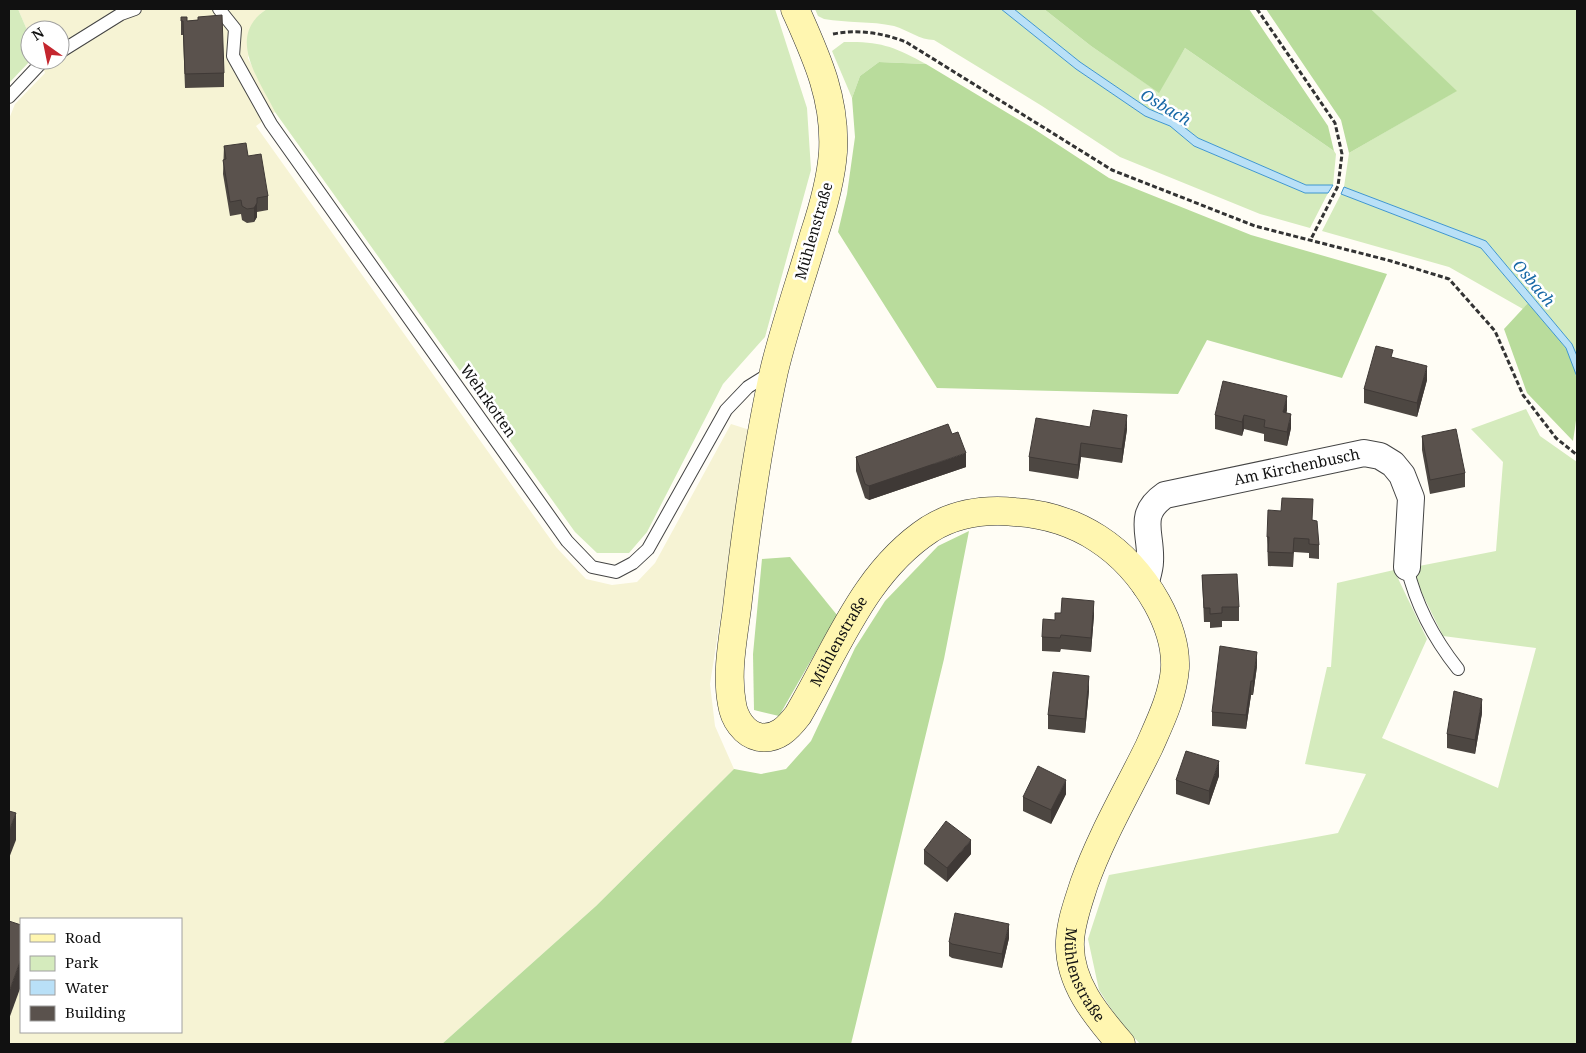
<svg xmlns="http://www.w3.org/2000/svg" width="1586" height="1053" font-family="'Noto Serif',serif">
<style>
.farmland{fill:#f6f3d4;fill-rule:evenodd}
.green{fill:#d5ebbd}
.forest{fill:#b9dc9c}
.water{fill:#b9e0f7;stroke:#3f96cf}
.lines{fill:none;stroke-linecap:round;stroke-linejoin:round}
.lane-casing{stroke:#444;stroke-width:14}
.street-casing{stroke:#444;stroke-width:28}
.secondary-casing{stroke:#333;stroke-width:29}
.path{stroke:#333;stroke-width:3;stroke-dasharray:5 2.5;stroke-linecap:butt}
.lane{stroke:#fff;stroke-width:12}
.street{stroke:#fff;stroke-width:26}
.secondary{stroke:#fff6b0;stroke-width:28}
.wall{fill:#4d4742}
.shaded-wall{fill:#3f3936}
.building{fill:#5a524d;stroke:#3f3936}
.labels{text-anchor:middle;stroke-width:5;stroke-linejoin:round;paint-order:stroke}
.street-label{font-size:15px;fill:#111;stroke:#fff}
.water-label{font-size:16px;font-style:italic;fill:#1768a6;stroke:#fff}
</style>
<rect width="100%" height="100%" fill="#fffdf5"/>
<path class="farmland" d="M18,9H267L260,14L248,58L275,112L256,126L556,547L586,579L612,585L637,582L655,563L731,424L750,430L710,684L715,726L734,769L596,906L442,1044H9V119L15,104L45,73L40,60H60V30H30V37ZM21,919H181V1032H21Z"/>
<g class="green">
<path d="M9,9H18L30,37L31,60L9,83Z"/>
<path d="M267,9H775L807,108L811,170L765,337L723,384L647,532L629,553H597L575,532L275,112C259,79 225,36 267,9Z"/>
<path d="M815,9H1001L1076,69L1145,116L1170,126L1194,146L1305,193H1328L1310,228L1260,214L1120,157L1042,106L934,40C920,40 908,30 894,26C871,21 847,23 824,19L818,16Z"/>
<path d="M1014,9H1044L1091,46L1158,92L1185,48L1334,151L1336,154L1333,185H1306L1198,138L1175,120L1149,109L1080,62Z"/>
<path d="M1371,9H1577V356L1572,344L1486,241L1344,187L1349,153L1456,91Z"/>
<path d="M844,42C881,41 895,47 926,64L879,62L860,76L852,98L832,51Z"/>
<path d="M1341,194L1481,248L1528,303L1523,309L1449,267L1322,231Z"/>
<path d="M1526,409L1540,436L1577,462V1044H1140L1119,1021L1099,990L1088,939L1109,875L1338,833L1366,774L1305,764L1327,667H1331L1337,583L1394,570L1427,639L1382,738L1498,788L1536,648L1443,636L1415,579L1414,567L1496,551L1503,462L1471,429Z"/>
</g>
<g class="forest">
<path d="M1044,9H1249L1328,126L1334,151L1185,48L1159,93L1091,46Z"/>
<path d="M1266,9H1371L1457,91L1349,153L1341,120Z"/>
<path d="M879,62L926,64L1031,127L1109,178L1251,235L1387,274L1342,378L1207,340L1178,394L937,388L838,232L847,194L855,137L852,98L860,76Z"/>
<path d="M1528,303C1540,318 1554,332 1565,347C1583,375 1578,410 1573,441L1527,393L1504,329Z"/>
<path d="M969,531L944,659L851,1044H442L596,906L734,769L761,774L786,769L811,741L855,648L885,601L938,546Z"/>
<path d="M790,557L837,615L779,716L754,710L753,654L762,559Z"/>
</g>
<g class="water">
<path d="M1001,9H1014L1080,62L1149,109L1175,120L1198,138L1306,185H1333L1328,193H1305L1194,146L1170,126L1145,116L1076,69Z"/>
<path d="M1344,187L1486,241L1572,344L1577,356V377L1566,348L1481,248L1341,194Z"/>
</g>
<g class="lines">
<defs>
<g id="lane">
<path d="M219,9L235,29L233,56L271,124L567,541L592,567L616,572L633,563L648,549L726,410L748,387L772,372"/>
<path d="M60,52L121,14L135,9"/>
<path d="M9,97L41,63L46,60"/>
<path d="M1407,567C1416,605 1434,639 1458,669"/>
</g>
<g id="street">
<path id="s1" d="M1145,585C1147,577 1150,569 1150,562C1152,533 1136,515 1165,495L1364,453L1380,456L1393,464L1402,475L1411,498L1407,567"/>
</g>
<g id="secondary">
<path id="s2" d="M795,9C816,56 836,98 833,152C831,180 823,208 814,235C801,280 785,325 774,371C757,449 746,528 737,608C733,639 726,673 732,704C734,718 744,734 759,737C777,740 788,728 798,715C837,649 864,572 930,529C956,513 985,509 1015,512C1077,516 1126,548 1157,603C1168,623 1176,645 1175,668C1173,696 1160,722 1149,747C1127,792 1101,836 1084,884C1078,903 1071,921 1070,941C1068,982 1096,1015 1121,1044"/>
</g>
</defs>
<use href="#lane" class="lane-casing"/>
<use href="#street" class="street-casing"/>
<use href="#secondary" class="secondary-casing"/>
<g class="path">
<path d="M1257,9L1335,123L1342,154L1338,186L1311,239"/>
<path d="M833,34C858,29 883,33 906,42L1112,170L1255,226L1391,261L1449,279L1495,331L1523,395L1556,438L1577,455"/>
</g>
<use href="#lane" class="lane"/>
<use href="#street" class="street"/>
<use href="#secondary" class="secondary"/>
</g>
<g class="wall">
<path d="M181,17L187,21L198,20L224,73V87L185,88L183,35H181Z"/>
<path d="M224,146L248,156L268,196V210L257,212V217L254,222L247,223L242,220L241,214L230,216L223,174Z"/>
<path d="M1393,357L1427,380L1417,417L1364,403V389Z"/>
<path d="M1287,410L1286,413L1291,428L1287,446L1264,441V434L1244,429L1242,436L1215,429V415Z"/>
<path d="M1090,427L1127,429L1122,463L1081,457L1078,479L1029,471V457Z"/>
<path d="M1422,436L1465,473V487L1430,494L1422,450Z"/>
<path d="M856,457L966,467L869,500L865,498L856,471Z"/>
<path d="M1313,520L1319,545V559L1309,558V553L1294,552L1293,567L1268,566L1267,537Z"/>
<path d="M1202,575L1239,607V621H1222V627L1210,628V622H1204Z"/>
<path d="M1061,613L1094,615L1091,652L1061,649L1060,652L1042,651V637L1055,620Z"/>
<path d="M1257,666L1253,695H1251L1246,729L1212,726V712Z"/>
<path d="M1089,690L1085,733L1048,729V715Z"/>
<path d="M1482,713L1475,754L1447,748V734Z"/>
<path d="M1219,776L1209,805L1176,794V780Z"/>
<path d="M1066,794L1051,824L1023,811V797Z"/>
<path d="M924,850L971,854L947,882L924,864Z"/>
<path d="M1009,938L1002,968L952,958L949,956V942Z"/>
</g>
<g class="shaded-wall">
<path d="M257,203V217L254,222V208Z"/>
<path d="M1427,366V380L1417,417V403Z"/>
<path d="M1287,396V410L1283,426V412Z"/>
<path d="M1291,414V428L1287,446V432Z"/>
<path d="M1127,415V429L1122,463V449Z"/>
<path d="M1244,415V429L1242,436V422Z"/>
<path d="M1081,443V457L1078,479V465Z"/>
<path d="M966,453V467L869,500V486Z"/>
<path d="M1094,601V615L1091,652V638Z"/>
<path d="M1257,652V666L1253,695V681Z"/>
<path d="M1089,676V690L1085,733V719Z"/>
<path d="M1251,681V695L1246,729V715Z"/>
<path d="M1482,699V713L1475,754V740Z"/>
<path d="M1219,761V776L1209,805V791Z"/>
<path d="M1066,780V794L1051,824V810Z"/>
<path d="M16,813V840L9,858V831Z"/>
<path d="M971,840V854L947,882V868Z"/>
<path d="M1009,924V938L1002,968V954Z"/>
<path d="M21,959V986L9,1019V992Z"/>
</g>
<g class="building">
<path d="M222,15L224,73L185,74L183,21H181V17H187V21L198,20V17Z"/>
<path d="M246,143L248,156L261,154L268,196L257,198V203L254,208L247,209L242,206L241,200L230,202L223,160L226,159L224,146Z"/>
<path d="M1376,346L1393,350L1391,357L1427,366L1417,403L1364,389Z"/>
<path d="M1223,381L1287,396L1283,412L1291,414L1287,432L1264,427L1265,420L1244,415L1242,422L1215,415Z"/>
<path d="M1093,410L1127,415L1122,449L1081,443L1078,465L1029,457L1036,418L1090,427Z"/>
<path d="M948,424L952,434L958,432L966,453L869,486L865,484L856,457Z"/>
<path d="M1456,429L1465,473L1430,480L1422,436Z"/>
<path d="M1282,498L1313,499L1312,520L1317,521L1319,545L1309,544V539L1294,538L1293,553L1268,552L1269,537H1267L1268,510L1281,511Z"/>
<path d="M1237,574L1239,607H1222V613L1210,614V608H1204L1202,575Z"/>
<path d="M1062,598L1094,601L1091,638L1061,635L1060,638L1042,637L1043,619L1055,620V613H1061Z"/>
<path d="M1220,646L1257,652L1253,681H1251L1246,715L1212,712Z"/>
<path d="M1053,672L1089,676L1085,719L1048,715Z"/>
<path d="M1454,691L1482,699L1475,740L1447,734Z"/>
<path d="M1186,751L1219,761L1209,791L1176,780Z"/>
<path d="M1038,766L1066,780L1051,810L1023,797Z"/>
<path d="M9,811L16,813L9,831Z"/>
<path d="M946,821L971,840L947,868L924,850Z"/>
<path d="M955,913L1009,924L1002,954L952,944L949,942Z"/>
<path d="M9,921L21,925V959L9,992Z"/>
</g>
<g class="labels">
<g class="street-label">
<text transform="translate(814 231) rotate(-74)" y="5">Mühlenstraße</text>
<text transform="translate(488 401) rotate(55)" y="5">Wehrkotten</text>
<text dy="5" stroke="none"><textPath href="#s1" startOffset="232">Am Kirchenbusch</textPath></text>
<text dy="5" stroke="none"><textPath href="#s2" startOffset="890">Mühlenstraße</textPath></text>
<text dy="5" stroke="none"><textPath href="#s2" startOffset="1700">Mühlenstraße</textPath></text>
</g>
<g class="water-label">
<text transform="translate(1166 107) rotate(31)" y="6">Osbach</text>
<text transform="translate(1534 283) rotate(50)" y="6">Osbach</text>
</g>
</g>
<rect width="1586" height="1053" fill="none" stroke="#111111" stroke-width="20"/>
<rect x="20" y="918" width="162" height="115" fill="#ffffff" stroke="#a0a0a0"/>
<rect x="30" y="934" width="25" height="8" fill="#fff6b0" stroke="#a0a0a0"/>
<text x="65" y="943" font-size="15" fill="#111111">Road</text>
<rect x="30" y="956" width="25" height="15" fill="#d5ebbd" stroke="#a0a0a0"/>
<text x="65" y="968" font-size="15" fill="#111111">Park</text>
<rect x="30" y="980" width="25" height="15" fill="#b9e0f7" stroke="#a0a0a0"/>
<text x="65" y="993" font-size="15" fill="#111111">Water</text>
<rect x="30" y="1006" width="25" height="15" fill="#5a524d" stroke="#a0a0a0"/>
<text x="65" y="1018" font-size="15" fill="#111111">Building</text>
<g transform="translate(45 45) rotate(327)"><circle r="24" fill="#ffffff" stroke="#a0a0a0"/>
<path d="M0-4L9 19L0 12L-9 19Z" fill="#c4262e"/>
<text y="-8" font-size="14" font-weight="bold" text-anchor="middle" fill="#111111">N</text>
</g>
</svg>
